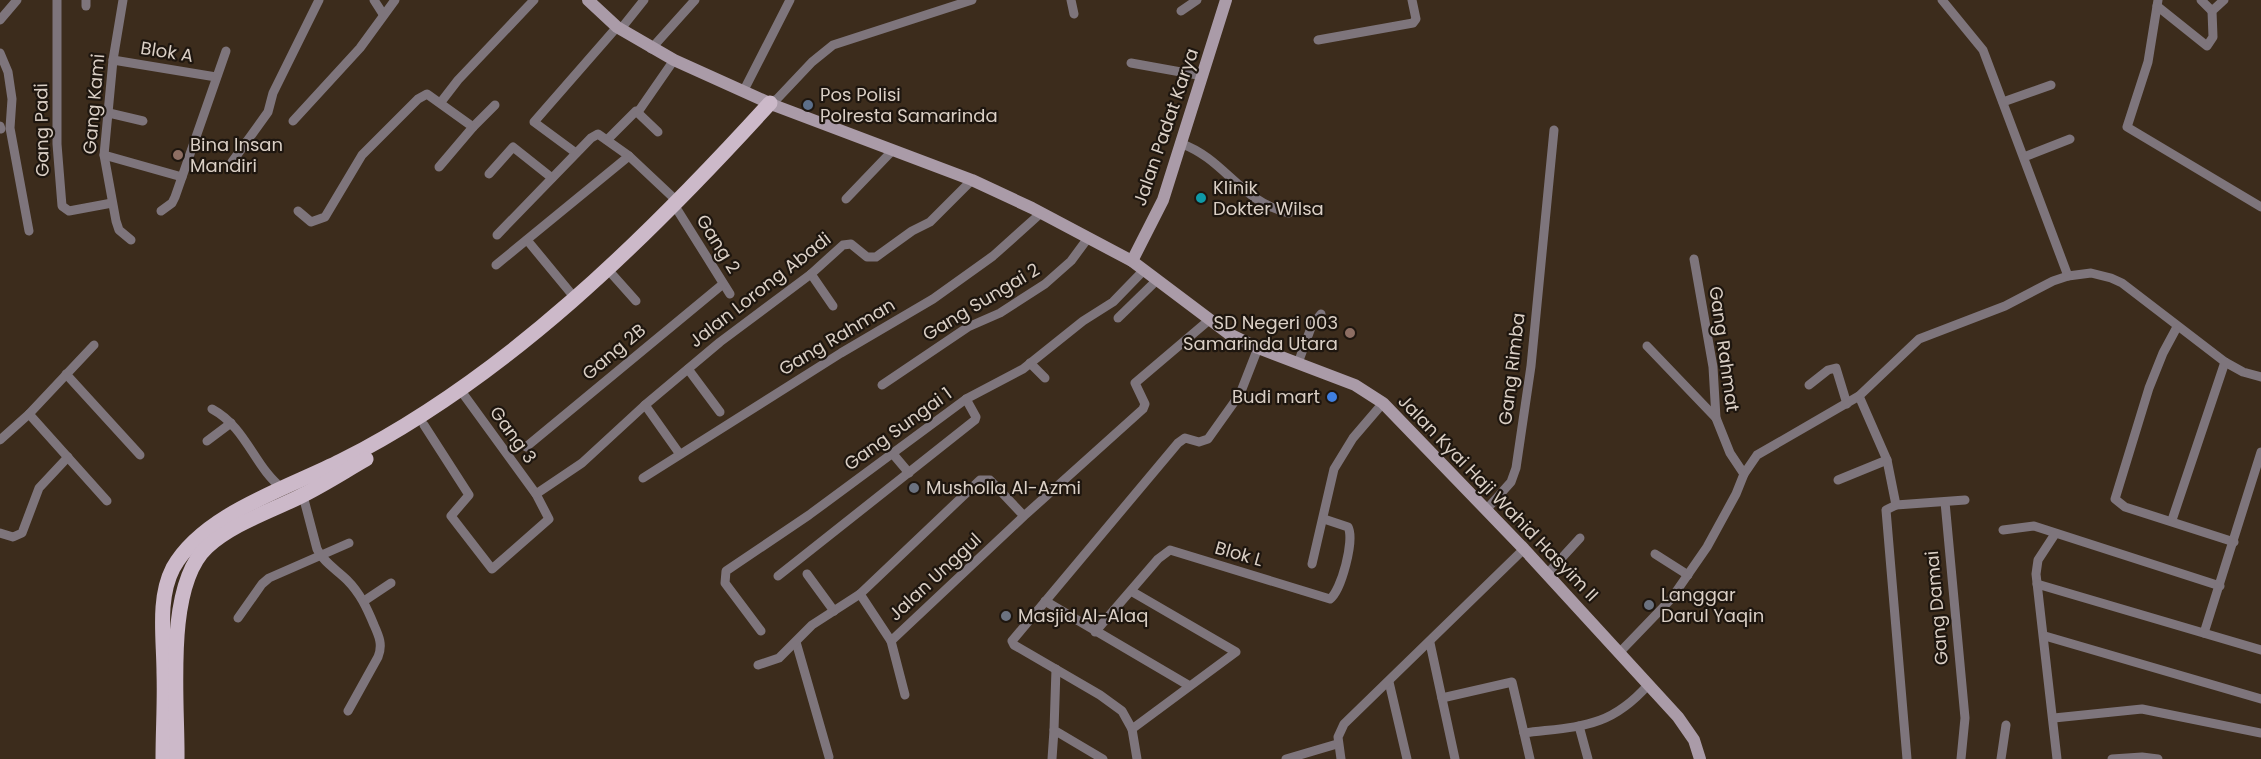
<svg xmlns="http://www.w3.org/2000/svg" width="2261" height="759" font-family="Poppins,sans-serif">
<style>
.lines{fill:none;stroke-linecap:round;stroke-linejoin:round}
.street{stroke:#7e757c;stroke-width:9}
.secondary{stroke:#aa9ba8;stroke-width:12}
.primary{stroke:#ccb9c9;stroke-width:15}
.service-dot{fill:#5c6f8a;stroke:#1e160f;stroke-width:2}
.education-dot{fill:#8d6e63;stroke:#1e160f;stroke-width:2}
.culture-dot{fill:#0f9aa8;stroke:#1e160f;stroke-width:2}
.shop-dot{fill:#3f7fe0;stroke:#1e160f;stroke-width:2}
.worship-dot{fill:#6b7280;stroke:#1e160f;stroke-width:2}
.labels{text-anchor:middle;stroke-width:4.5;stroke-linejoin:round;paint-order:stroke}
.street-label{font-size:18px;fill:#dacfc5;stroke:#1e160f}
.poi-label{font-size:18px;fill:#dacfc5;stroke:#1e160f;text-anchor:start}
</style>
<rect width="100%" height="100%" fill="#3c2c1c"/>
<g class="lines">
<g class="street">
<path d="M57,0V144L62,206L69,211L112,203"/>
<path d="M86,0V6"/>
<path d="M123,0L113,60L104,155L116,221L119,230L131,240"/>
<path d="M374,0L383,14"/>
<path d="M1071,0L1074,14"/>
<path d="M1942,0L1983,50L2068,276"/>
<path d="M2158,0L2148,62L2127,127L2261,207"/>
<path d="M2201,0L2212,11"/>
<path d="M2157,6L2207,46L2213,37L2212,11L2224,0"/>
<path d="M1181,11L1197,0"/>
<path d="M0,20L17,0"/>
<path d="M620,30L644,0"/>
<path d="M1318,40L1413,23L1416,19L1412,0"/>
<path d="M651,49L695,0"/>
<path d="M0,53L8,72L12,99L10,128L29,231"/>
<path d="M113,60L216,77"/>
<path d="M1131,63L1203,76"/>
<path d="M744,90L790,0"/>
<path d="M441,102L458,80L534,0"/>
<path d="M2003,102L2051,85"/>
<path d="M770,103L777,99L812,62L833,45L972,0"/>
<path d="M638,112L674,60"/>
<path d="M109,113L143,121"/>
<path d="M293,121L360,48L395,0"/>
<path d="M0,126L1,129"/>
<path d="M473,127L495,105"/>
<path d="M607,140L636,111L658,132"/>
<path d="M1182,144C1224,159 1241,202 1289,213"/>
<path d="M576,153L534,122L617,27"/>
<path d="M104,155L182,177"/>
<path d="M2024,157L2070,139"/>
<path d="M232,162L268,112L273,93L319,0"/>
<path d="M489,174L513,147L552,178"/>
<path d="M846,199L893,150"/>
<path d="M161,211L172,203L175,197L226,51"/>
<path d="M298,211L311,222L325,217L362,155L418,99L427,94L473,127L439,167"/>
<path d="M678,211L730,294"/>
<path d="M497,235L591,138L598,134L629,156L679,203"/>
<path d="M527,240L574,297"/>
<path d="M1694,259L1713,367L1716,418L1730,453L1744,474"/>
<path d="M496,265L629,156"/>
<path d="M611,273L636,301"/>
<path d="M811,274L833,306"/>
<path d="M1118,318L1157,280"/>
<path d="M2177,327L2163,353L2149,388L2115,499L2125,507L2234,542"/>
<path d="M1647,346L1716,418"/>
<path d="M1030,363L1045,378"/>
<path d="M1298,363L1312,325L1321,314"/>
<path d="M688,369L720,412"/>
<path d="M66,374L140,455"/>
<path d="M882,385L968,327L1000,313L1045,284L1071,261L1088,238"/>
<path d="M1809,385L1828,370L1836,368L1847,404"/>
<path d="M1859,396L1887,460L1896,505L1886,510L1907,759"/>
<path d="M212,409C247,428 254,467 283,489"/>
<path d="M29,414L107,501"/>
<path d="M424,425L469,495L451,516L492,569L549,519L536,494L464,395"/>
<path d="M0,440L29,414L94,345"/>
<path d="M207,441L231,423"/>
<path d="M526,447L723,284"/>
<path d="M679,453L645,405L720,342L811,274L843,245L851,244L867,257H876L912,231L930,222L972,180"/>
<path d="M893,454L909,473"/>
<path d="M643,478L841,353L933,299L993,256L1041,213"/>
<path d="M1838,480L1887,460"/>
<path d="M302,492L317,549C323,562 337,570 347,580C360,593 367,608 374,625C379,636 383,645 378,657L348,711"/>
<path d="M536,494L582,463L645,405"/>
<path d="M1945,502L1965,718L1961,759"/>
<path d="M1896,505L1965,500"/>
<path d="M1486,510L1511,482L1516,468L1531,366L1554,130"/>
<path d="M1024,516L891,641L860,594L980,480H990L1024,516L1143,409L1145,404L1135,383L1208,321"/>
<path d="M2172,520L2225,362"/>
<path d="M2003,530L2034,526L2220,586"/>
<path d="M0,533L13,537L22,533L39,488L68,457"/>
<path d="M2055,534L2038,560L2036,574L2057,759"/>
<path d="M1655,554L1688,575"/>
<path d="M1312,564L1334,469L1353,438L1383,403"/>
<path d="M807,574L834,611"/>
<path d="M1547,574L1580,538"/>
<path d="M778,576L975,420L976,417L966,399"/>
<path d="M2037,584L2261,650"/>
<path d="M1131,591L1236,652L1132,729L1122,711L1100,695L1014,645L1012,641L1178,443L1185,438L1199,442L1208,439L1240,394L1258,348"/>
<path d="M364,601L391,583"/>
<path d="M1045,601L1188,685"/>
<path d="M238,618L262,584L269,578L349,543"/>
<path d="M761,631L725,583L726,571L809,515L966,399L1023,369L1083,321L1113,302L1144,270"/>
<path d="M1095,632L1158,559L1170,550L1330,599C1341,591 1355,540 1348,527L1324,519"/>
<path d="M2204,633L2261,452"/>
<path d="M2045,636L2261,699"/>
<path d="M891,641L905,695"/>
<path d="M796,642L829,757"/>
<path d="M1430,643L1455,759"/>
<path d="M1619,653L1671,599L1707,547L1736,494L1744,474L1757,455L1859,396L1919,339L2005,306L2053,281L2068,276L2091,273L2111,278L2122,283L2225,362L2243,372L2261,377"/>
<path d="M758,665L779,658L812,625L860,594"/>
<path d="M1056,669L1054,730L1103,759"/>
<path d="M1389,682L1407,759"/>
<path d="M1442,698L1512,682L1524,733"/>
<path d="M2054,718L2142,709L2261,733"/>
<path d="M1579,726L1588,759"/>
<path d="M1132,729L1137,759"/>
<path d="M1052,759L1054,730"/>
<path d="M1286,759L1337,744"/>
<path d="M1341,759L1338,737L1344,724L1524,549"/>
<path d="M1530,759L1524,733C1579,726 1609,729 1648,685"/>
<path d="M2001,759L2006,725"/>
<path d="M2112,759L2142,757L2158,759"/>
</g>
<g class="secondary">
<path d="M588,0L617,27L674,60L776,106L972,180L1032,208L1132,261L1229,334L1258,348L1355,385L1383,403L1524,549L1678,717L1694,740L1700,759"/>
<path d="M1132,261L1163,200L1226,0"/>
</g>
<g class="primary">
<path d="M163,759C163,730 165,701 164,673C164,639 157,599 173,568C203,514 288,488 341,461C506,378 647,238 770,103"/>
<path d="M177,759C178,703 164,587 207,547C233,523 272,511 303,495C325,484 345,471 366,459"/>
</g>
</g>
<circle class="service-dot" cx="808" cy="105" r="6"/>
<g class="education-dot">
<circle cx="178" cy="155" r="6"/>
<circle cx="1350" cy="333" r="6"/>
</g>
<circle class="culture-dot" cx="1201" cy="198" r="6"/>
<circle class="shop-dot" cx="1332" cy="397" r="6"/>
<g class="worship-dot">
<circle cx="914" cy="488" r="6"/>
<circle cx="1649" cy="605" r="6"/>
<circle cx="1006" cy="616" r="6"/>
</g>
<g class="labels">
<g class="street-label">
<text transform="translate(167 52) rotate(9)" y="6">Blok A</text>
<text transform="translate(94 104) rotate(-85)" y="6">Gang Kami</text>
<text transform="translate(1166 127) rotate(-71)" y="6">Jalan Padat Karya</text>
<text transform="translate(42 130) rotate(-91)" y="6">Gang Padi</text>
<text transform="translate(718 244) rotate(58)" y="6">Gang 2</text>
<text transform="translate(760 290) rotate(-38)" y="6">Jalan Lorong Abadi</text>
<text transform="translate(981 302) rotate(-31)" y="6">Gang Sungai 2</text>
<text transform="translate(837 337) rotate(-31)" y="6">Gang Rahman</text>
<text transform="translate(1724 349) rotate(82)" y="6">Gang Rahmat</text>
<text transform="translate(614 352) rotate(-40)" y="6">Gang 2B</text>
<text transform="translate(1512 369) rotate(-83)" y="6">Gang Rimba</text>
<text transform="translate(898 429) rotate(-36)" y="6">Gang Sungai 1</text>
<text transform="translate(513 435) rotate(54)" y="6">Gang 3</text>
<text transform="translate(1498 498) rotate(46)" y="6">Jalan Kyai Haji Wahid Hasyim II</text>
<text transform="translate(1239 554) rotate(16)" y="6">Blok L</text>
<text transform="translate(935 577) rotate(-43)" y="6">Jalan Unggul</text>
<text transform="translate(1937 608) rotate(-95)" y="6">Gang Damai</text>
</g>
<g class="poi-label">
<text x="820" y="101">Pos Polisi<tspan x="820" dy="21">Polresta Samarinda</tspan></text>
<text x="190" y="151">Bina Insan<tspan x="190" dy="21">Mandiri</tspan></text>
<text x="1213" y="194">Klinik<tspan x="1213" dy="21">Dokter Wilsa</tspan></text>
<text x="1338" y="329" text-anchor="end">SD Negeri 003<tspan x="1338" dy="21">Samarinda Utara</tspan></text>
<text x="1320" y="403" text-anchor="end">Budi mart</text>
<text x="926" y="494">Musholla Al-Azmi</text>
<text x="1661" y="601">Langgar<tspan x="1661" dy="21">Darul Yaqin</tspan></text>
<text x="1018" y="622">Masjid Al-Alaq</text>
</g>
</g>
</svg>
